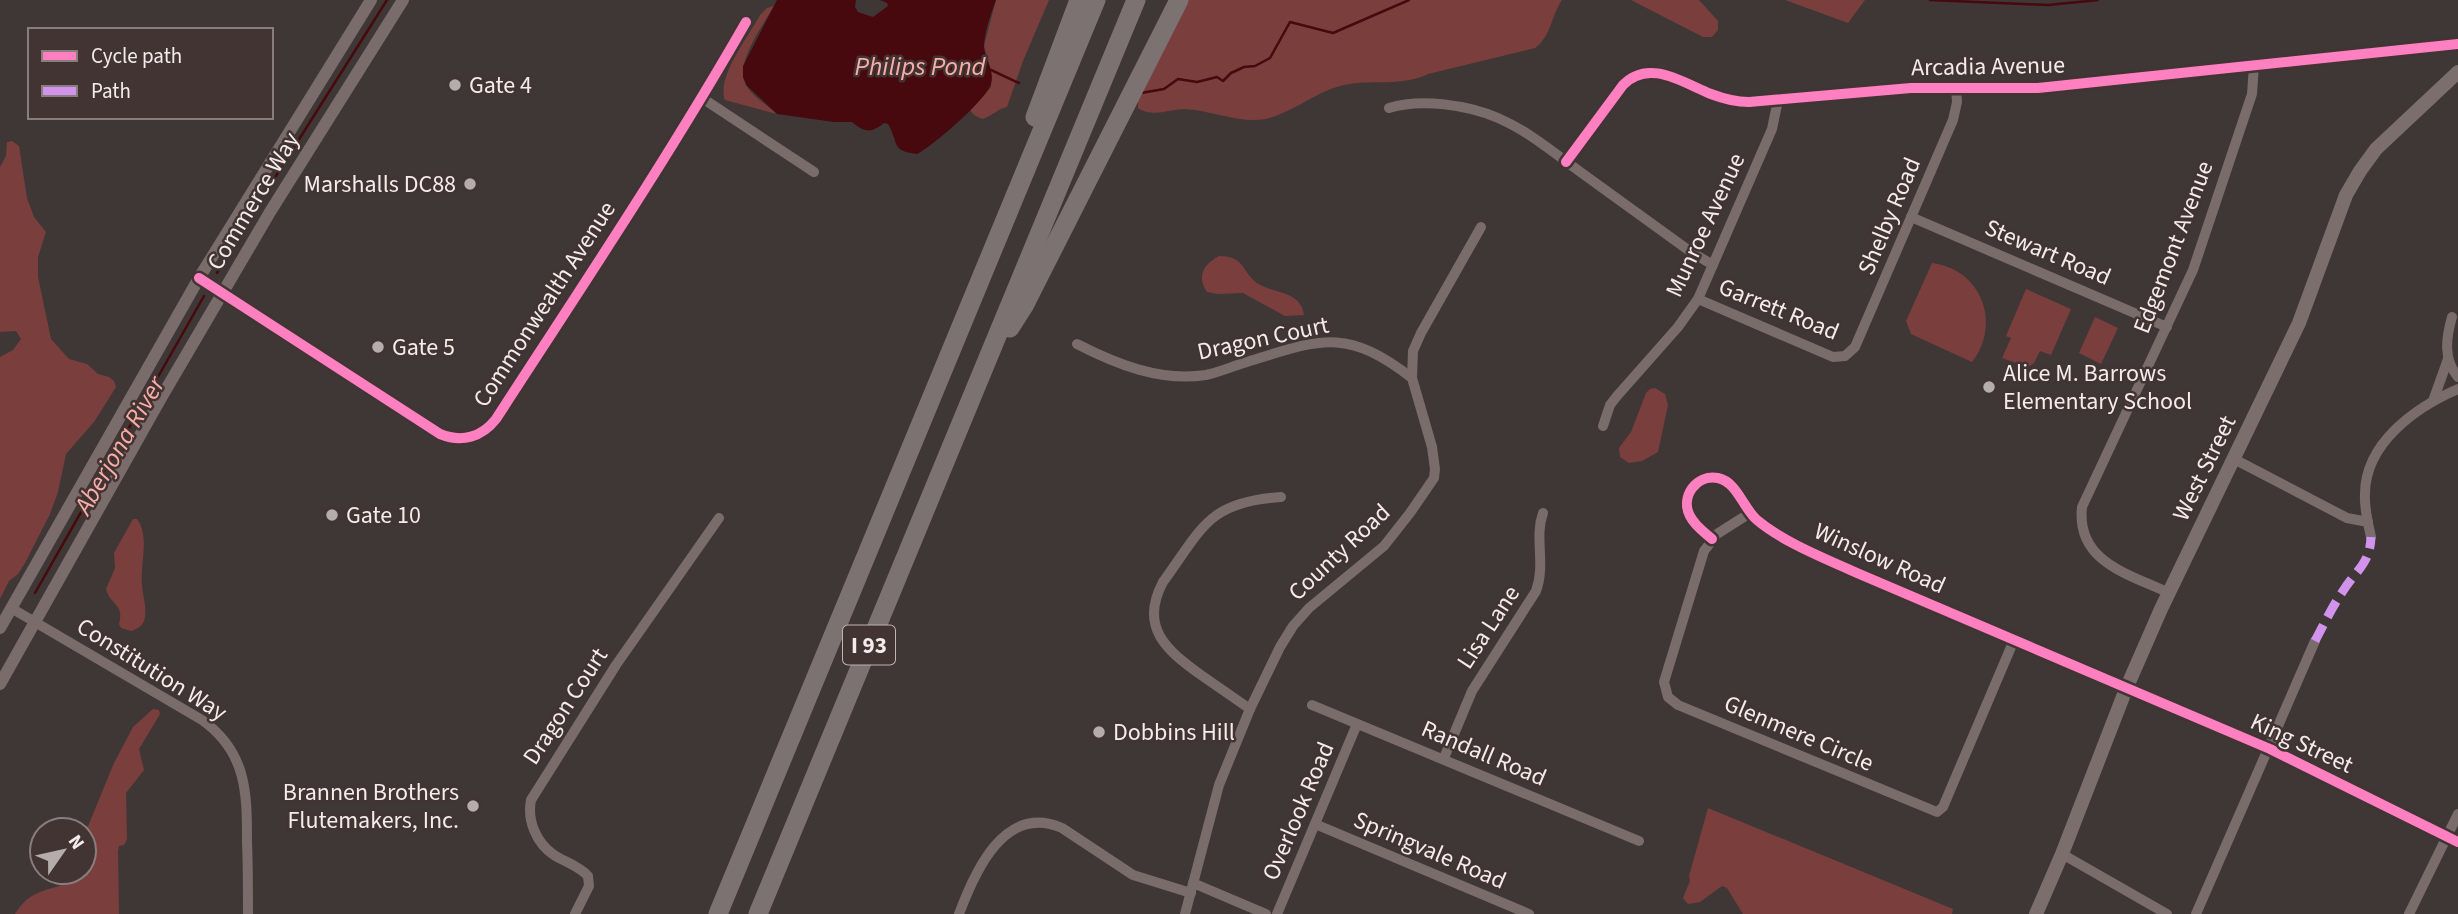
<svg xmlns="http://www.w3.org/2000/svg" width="2458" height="914" font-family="'Source Sans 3',sans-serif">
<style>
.green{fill:#7a3f3c}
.water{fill:#47090d}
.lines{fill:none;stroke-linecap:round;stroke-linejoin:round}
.stream{stroke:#47090d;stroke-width:2.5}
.minor{stroke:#796c6a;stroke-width:10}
.tertiary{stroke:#796c6a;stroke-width:12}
.secondary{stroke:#7b6e6c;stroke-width:14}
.motorway{stroke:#7b7271;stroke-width:19}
.quiet{stroke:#d193ec;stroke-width:9;stroke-dasharray:18 9;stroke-linecap:butt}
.cycleway-casing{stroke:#413433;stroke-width:15}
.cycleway{stroke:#ff80c0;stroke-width:10}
.poi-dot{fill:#b4adac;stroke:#413433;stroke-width:2.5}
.labels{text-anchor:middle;stroke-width:5;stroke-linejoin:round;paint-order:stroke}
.shield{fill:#413433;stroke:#beb5b4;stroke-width:2}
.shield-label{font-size:23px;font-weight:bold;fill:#f4eceb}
.street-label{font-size:24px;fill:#f4eceb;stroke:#413433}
.poi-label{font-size:24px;fill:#f4eceb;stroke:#413433;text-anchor:start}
.water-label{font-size:26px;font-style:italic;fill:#faada7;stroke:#413433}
</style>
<rect width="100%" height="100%" fill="#3e3736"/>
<g class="green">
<path d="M996,0H1049L1023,61L1007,107C997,109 992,116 982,119L974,115L970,110L991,87V70L984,46Z"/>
<path d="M1180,0H1562C1551,16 1551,37 1535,48L1428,74C1402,87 1372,79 1344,85C1316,91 1293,113 1265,119C1242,124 1209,110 1185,109C1170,109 1152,118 1138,108V101Z"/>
<path d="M1631,0H1699L1718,21V30L1712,37H1703Z"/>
<path d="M1785,0H1865L1848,23Z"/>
<path d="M774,6C764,23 735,63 745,83C751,96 766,104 777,114L725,100C716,77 749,36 760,15L767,8Z"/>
<path d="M12,141L19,146L27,198L34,217L46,232L38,257V277L51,339L69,359L87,364L98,374L109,377L114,381L116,387L94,422L66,454L58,492L50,514L25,563L18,574L9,581L0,599V357L13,350L21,339L16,331L0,332V167L6,156L7,142Z"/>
<path d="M1219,256C1245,256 1241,271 1257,283C1273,294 1301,290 1304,315L1285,316L1243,293L1217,294L1207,292C1196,276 1204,264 1219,256Z"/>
<path d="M1932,263C1981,269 2002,323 1972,362L1911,334L1906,321Z"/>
<path d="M2026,289L2071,309L2051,355L2040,351L2034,363L2028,367L2002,358L2011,338L2006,336Z"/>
<path d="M2095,317L2118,328L2101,364L2079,353Z"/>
<path d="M1655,388L1665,394L1668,405L1658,452L1642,461L1629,463L1620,457L1619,448L1631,432L1646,393L1650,389Z"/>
<path d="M133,519H137C150,536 140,563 142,584C142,594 147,606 145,617C144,625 138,629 131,631L121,628L119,624C125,604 110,605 106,589L115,568L114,553Z"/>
<path d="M153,709L159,710L160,714L139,749L144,770L126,793L127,839L124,845L119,846L118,851L119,914H15C30,890 44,892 67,883L72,872H84V836L114,763L133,727Z"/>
<path d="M1708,808L1953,909L1952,914H1743L1727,888L1722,886L1700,902L1688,904L1683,898L1690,881L1689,876Z"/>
</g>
<path class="water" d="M777,0H856L855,7L858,12L873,17L888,6L887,3L880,0H996C991,14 984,33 984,47C985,60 995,71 991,84C987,99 932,147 917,154C890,151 899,142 888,124L884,123C871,134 864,132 852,122H834L777,114L747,86L743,77V66Z"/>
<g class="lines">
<g class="stream">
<path d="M1930,0L2048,5L2098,0"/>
<path d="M991,70L1019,83"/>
<path d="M1141,93L1164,89L1178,79L1197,82L1217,77L1223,81L1231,73L1244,67L1255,66L1270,58L1290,22L1333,33L1409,0"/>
<path d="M267,190L387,0"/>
<path d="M217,273L249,218"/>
<path d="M35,593L204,296"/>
</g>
<g class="minor">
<path d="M702,98L814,172"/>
<path d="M1389,108C1421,98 1468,105 1498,118C1528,131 1553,152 1579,171C1616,198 1654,225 1691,252L1713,265"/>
<path d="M1566,162L1623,85C1649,58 1683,83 1711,94C1724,99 1736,102 1749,102L1911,88H2038L2458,44"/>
<path d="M1911,217L2167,327"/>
<path d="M199,278L440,434C462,443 482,437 496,419C581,288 668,158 746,22"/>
<path d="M1698,299L1833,357L1845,356L1855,347L1953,120L1957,102L1956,88"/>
<path d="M2452,317C2446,338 2443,359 2458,377"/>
<path d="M1077,344C1116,364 1160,382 1206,375C1220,372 1233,366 1247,362C1321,339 1346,327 1412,378"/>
<path d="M2433,401L2448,359"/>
<path d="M1603,426L1610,405L1617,396L1678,327L1698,299L1772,129L1778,100"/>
<path d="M2234,459L2347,518L2368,522"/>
<path d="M1750,513L1717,534L1704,551L1664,682L1668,697L1678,705L1937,812L1943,807L2014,640"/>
<path d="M2371,537C2368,523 2364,508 2365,494C2365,443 2416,407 2458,389"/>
<path d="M1712,539C1704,532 1695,526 1690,516C1680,497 1696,474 1718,478C1737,482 1743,508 1757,520C1783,542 1826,559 1857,573L2270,749L2458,842"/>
<path d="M2169,593C2129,574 2076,562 2082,507L2193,270L2252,94L2254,65"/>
<path d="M11,608L202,720C247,752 247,793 247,842C248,866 248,890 248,914"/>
<path d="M1312,705L1639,841"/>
<path d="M1250,709C1234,698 1217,686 1201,675C1166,650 1139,627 1163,582C1203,527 1208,502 1281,497"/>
<path d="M1444,758L1472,691L1536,591C1546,564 1534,538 1543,513"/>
<path d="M1315,824L1529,914"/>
<path d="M2062,854L2167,914"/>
<path d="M1193,883L1266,914"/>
<path d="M575,914L589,886L588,876C579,866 565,862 554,855C536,843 527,820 531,800L616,665L719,518"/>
<path d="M959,914C975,871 1005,803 1062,828L1133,875L1191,893"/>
<path d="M1185,914L1219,785L1250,709L1280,647L1293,626L1309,608L1384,546L1410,513L1434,478L1435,469L1432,447L1412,378L1413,351L1421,333L1481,227"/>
<path d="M1277,914L1357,724"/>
<path d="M2196,914L2315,641"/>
<path d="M2409,914L2458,814"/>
</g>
<g class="tertiary">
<path d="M0,628L199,278L371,0"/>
<path d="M0,684L161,398L270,212L403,0"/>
</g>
<path class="secondary" d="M2036,914L2062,854L2126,689L2161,609L2299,323L2346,195L2360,171L2376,149L2458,72"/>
<g class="motorway">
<path d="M1035,117L1079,0"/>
<path d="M1010,328L1024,306L1179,0"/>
<path d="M718,914L1096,0"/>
<path d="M758,914L1136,0"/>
</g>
<path class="quiet" d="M2315,641C2324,624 2332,607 2343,591C2356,570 2370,564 2371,537"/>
<defs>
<g id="cycleway">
<path d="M1566,162L1623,85C1649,58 1683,83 1711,94C1724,99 1736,102 1749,102L1911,88H2038L2458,44"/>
<path d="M199,278L440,434C462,443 482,437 496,419C581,288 668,158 746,22"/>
<path d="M1712,539C1704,532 1695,526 1690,516C1680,497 1696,474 1718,478C1737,482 1743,508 1757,520C1783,542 1826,559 1857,573L2270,749L2458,842"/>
</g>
</defs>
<use href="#cycleway" class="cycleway-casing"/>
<use href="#cycleway" class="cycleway"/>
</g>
<g class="poi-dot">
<circle cx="455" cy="85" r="7"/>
<circle cx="470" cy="184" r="7"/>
<circle cx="378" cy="347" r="7"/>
<circle cx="1989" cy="387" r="7"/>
<circle cx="332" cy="515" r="7"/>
<circle cx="1099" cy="732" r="7"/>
<circle cx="473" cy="806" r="7"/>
</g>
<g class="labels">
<rect class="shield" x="843" y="625.5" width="52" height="39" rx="5"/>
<g class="shield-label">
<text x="869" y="653">I 93</text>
</g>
<g class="street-label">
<text transform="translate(1988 66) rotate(-1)" y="8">Arcadia Avenue</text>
<text transform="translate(253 201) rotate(-59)" y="8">Commerce Way</text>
<text transform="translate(1889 216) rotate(-67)" y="8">Shelby Road</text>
<text transform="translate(1705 225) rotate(-65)" y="8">Munroe Avenue</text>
<text transform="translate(2173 247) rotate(-69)" y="8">Edgemont Avenue</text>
<text transform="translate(2048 252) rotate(23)" y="8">Stewart Road</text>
<text transform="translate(544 304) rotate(-57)" y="8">Commonwealth Avenue</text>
<text transform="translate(1779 309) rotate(22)" y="8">Garrett Road</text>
<text transform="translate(1263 338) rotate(-12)" y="8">Dragon Court</text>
<text transform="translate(2204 468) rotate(-64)" y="8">West Street</text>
<text transform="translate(1339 552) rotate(-43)" y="8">County Road</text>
<text transform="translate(1880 558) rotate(24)" y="8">Winslow Road</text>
<text transform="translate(1488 627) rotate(-57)" y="8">Lisa Lane</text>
<text transform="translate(152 669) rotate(32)" y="8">Constitution Way</text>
<text transform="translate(565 706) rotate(-57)" y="8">Dragon Court</text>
<text transform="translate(1799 733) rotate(23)" y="8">Glenmere Circle</text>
<text transform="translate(2302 743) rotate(25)" y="8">King Street</text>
<text transform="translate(1484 753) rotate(23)" y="8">Randall Road</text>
<text transform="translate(1298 811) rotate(-67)" y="8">Overlook Road</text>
<text transform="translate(1430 850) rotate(23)" y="8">Springvale Road</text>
</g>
<g class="poi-label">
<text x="469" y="93">Gate 4</text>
<text x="456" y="192" text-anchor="end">Marshalls DC88</text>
<text x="392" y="355">Gate 5</text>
<text x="2003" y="381">Alice M. Barrows<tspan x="2003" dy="28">Elementary School</tspan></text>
<text x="346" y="523">Gate 10</text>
<text x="1113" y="740">Dobbins Hill</text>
<text x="459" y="800" text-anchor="end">Brannen Brothers<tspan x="459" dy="28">Flutemakers, Inc.</tspan></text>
</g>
<g class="water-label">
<text x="920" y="75">Philips Pond</text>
<text transform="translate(119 445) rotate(-60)" y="9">Aberjona River</text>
</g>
</g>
<rect x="28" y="28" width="245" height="91" fill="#413433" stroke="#897e7d" stroke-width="2"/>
<rect x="42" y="51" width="35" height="10" fill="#ff80c0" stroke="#897e7d" stroke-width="2"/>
<text x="91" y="63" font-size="21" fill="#f4eceb">Cycle path</text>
<rect x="42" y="86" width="35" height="10" fill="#d193ec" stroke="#897e7d" stroke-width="2"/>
<text x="91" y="98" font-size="21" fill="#f4eceb">Path</text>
<g transform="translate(63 851) rotate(56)"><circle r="33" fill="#413433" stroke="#897e7d" stroke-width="2"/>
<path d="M0-5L12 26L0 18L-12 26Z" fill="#b4adac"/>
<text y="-10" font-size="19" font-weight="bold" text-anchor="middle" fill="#f4eceb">N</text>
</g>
</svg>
